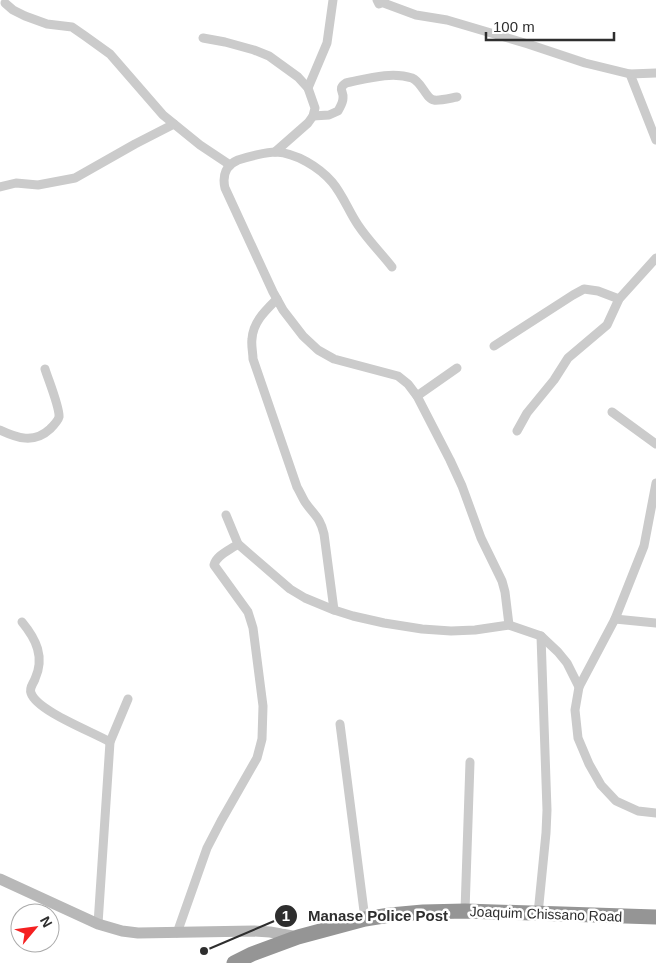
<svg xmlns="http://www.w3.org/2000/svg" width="656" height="963" font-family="Arial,sans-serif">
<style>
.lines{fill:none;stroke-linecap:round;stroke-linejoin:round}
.street{stroke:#cbcbcb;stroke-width:9}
.secondary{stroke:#b8b8b8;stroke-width:11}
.highway{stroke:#959595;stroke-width:15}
.labels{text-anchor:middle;stroke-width:5;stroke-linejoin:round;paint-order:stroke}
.street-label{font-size:14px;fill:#2e2e2e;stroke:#fff}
.leader{fill:none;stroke:#2e2e2e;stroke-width:2}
.callout-dot{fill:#2e2e2e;stroke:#fff;stroke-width:2}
.mark-label{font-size:15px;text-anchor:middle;font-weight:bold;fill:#fff}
.callout-label{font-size:15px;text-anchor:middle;font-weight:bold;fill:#2e2e2e;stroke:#fff;stroke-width:5;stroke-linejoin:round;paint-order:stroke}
</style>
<rect width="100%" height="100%" fill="#fff"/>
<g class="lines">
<g class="street">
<path d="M377,0L379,4L381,2L416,15L447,20L528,44L585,63L630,74L656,140"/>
<path d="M5,3L13,10L25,16L47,24L72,27L85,36L110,54L163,115L200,145L230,165"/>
<path d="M203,38L225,42L254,50L269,56L298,77L308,88L315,108L313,116L308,123L275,152"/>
<path d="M630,74L656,73"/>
<path d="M308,88L327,43L333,0"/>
<path d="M313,116L329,115L338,111C340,107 343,103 343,98C344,91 337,89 346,83C366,79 391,71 412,78C422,82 426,99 434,100C439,101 451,98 457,97"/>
<path d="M0,187L16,183L38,185L75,178L135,144L174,124"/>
<path d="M392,267C381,253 368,240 358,225C349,212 343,195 332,182C319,167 296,153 276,152C266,152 247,157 238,160C226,165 222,175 225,188L273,292L283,310L303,336L318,350L334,359L398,376L408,384L417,396L450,460L462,486L481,538L502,581L505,592L509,625"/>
<path d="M277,299C265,311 253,322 252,339C251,345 253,353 253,359L297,487C300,492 302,497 305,502C314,515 320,517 324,534L334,610"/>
<path d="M494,346L573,295L584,289L598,291L619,299"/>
<path d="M417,396L457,368"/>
<path d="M612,412L656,444"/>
<path d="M0,430C17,438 34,444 50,429C53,426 58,421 59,417C60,408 48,379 45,369"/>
<path d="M517,431L527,413L554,380L568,358L607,325L619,299L656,258"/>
<path d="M656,483L644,546L615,619L579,687L575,710L578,738L589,764L601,785L616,801L638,811L656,813"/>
<path d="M226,515L238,544L290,589L305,598L334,610L353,616L384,623L422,629L451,631L475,630L509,625L541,636L558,652L567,663L579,687"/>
<path d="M615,619L656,623"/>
<path d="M22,622C36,639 45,657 35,679C33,684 29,688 31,693C37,711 93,732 110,742"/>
<path d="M340,724L365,919"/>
<path d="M465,911L470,762"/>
<path d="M538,914L546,833L547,810L541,636"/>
<path d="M98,924L110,742L128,699"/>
<path d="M177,933L207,848L221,821L257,758L262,739L263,706L253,628L248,612L214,565C216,555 230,550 238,544"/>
</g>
<path class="secondary" d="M0,879L98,924L122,931L138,933L254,931L270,932L298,937"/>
<path class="highway" d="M234,963L252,954L298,937L365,919L390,915L423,912L465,911L656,917"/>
</g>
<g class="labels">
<g class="street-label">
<text transform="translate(546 914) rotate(2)" y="5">Joaquim Chissano Road</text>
</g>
</g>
<path class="leader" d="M204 951L286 916"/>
<g class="callout-dot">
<circle cx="204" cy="951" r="5"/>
<circle cx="286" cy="916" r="12"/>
</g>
<g class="mark-label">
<text x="286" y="921">1</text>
</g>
<g class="callout-label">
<text x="378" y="921">Manase Police Post</text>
</g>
<g transform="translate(35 928) rotate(61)"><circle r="24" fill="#ffffff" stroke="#ababab"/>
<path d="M0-4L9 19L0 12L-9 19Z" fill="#f52021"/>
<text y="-8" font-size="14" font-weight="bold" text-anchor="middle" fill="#2e2e2e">N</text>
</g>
<path d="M486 32v8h128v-8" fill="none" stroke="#2e2e2e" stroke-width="2.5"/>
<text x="493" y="32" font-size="15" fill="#2e2e2e" stroke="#ffffff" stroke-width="4" paint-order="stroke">100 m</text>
</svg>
